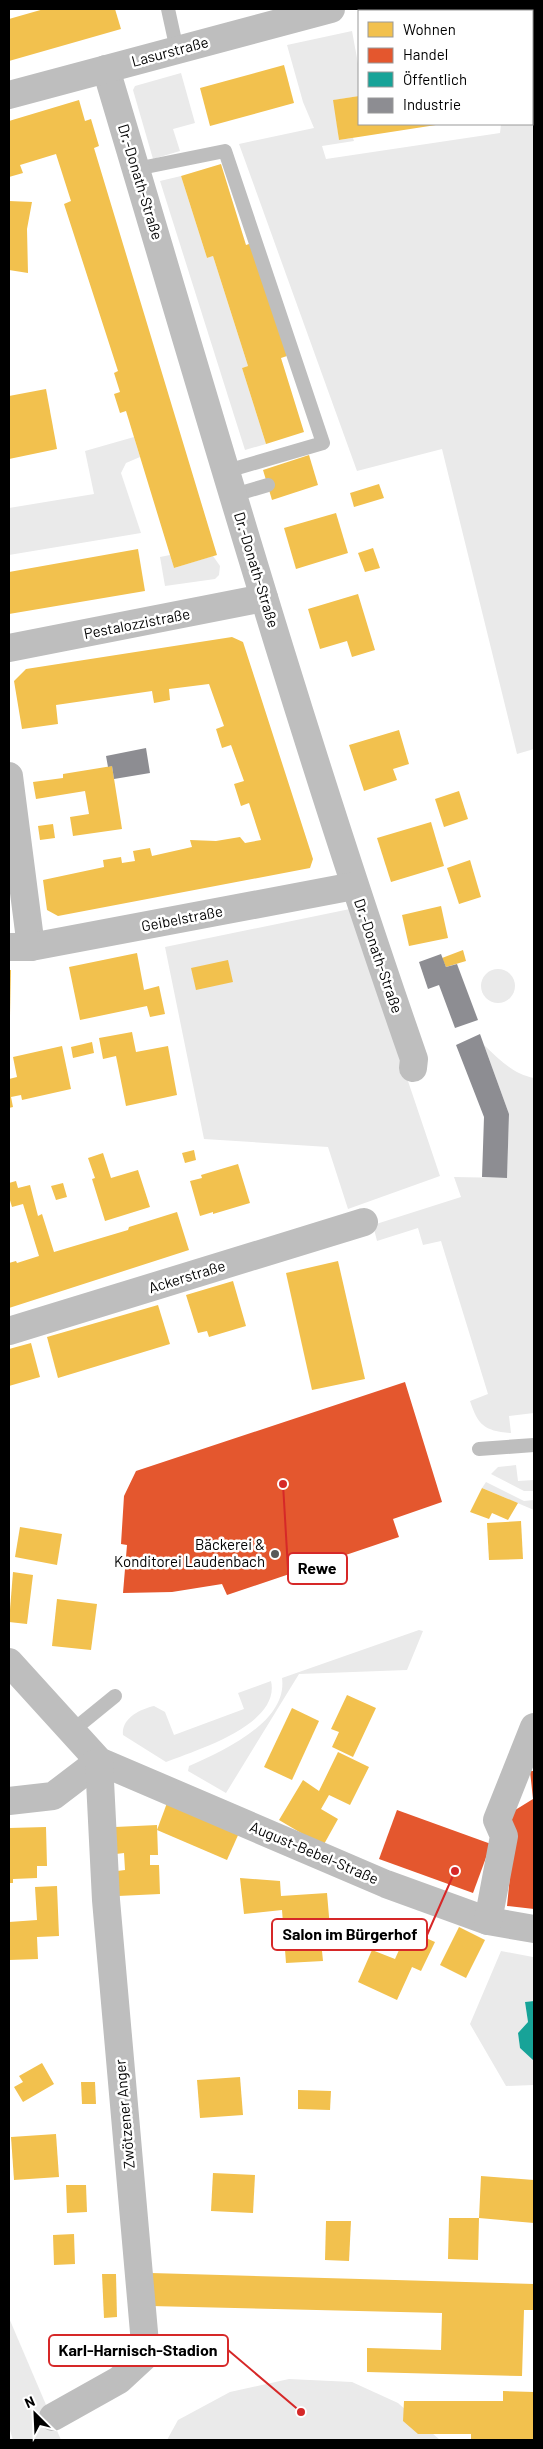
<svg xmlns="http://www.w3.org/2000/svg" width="543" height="2449" font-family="Barlow,sans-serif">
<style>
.green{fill:#eaeaea}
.homes{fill:#f2c14e}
.shops{fill:#e4572e}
.public{fill:#17a398}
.industry{fill:#8d8d92}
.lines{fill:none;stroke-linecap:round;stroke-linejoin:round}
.service{stroke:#bebebe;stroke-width:14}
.minor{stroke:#bebebe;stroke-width:28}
.tertiary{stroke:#bebebe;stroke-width:28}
.poi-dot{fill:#595959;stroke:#fff;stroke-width:2}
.labels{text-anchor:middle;stroke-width:5;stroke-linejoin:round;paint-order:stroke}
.street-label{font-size:15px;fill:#000;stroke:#fff}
.poi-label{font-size:15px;fill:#000;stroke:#fff;text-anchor:end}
.leader{fill:none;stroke:#d62828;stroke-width:2}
.callout-dot{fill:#d62828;stroke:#fff;stroke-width:2}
.callout{fill:#fff;stroke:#d62828;stroke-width:2}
.callout-label{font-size:16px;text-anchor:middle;font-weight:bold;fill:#000}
</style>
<rect width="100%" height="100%" fill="#fff"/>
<g class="green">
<path d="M352,31L359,69V96L334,100L339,140L353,138L354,141L322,146L326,159L500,133L501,124H532V92H534V749L517,754L442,449L357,471L239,144L314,128L303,102L287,45Z"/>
<path d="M181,73L195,123L173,129L180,151L153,159L133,90L135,86Z"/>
<path d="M181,176L207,258L213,256L248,366L242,368L266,444L245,450L160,181Z"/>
<path d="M134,437L140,457L126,463L121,473L141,533L9,555V508L94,494L85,451Z"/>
<path d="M170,555L174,568L213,556L220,566L219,575L215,579L165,586L160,557Z"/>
<path d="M350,909L440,1176L348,1209L328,1147L204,1139L165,947Z"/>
<circle cx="498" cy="986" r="17"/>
<path d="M484,1045C500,1060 513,1074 534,1078V1413L509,1416L511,1433C484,1431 478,1425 470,1401L488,1394L441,1241L423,1245L418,1228L377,1241L373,1225L461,1197L454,1177L507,1178L509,1114Z"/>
<path d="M516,1465L518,1481L534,1480V1491H524L491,1474L498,1467Z"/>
<path d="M486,1482L524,1501L534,1500V1510L482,1488Z"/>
<path d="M419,1630L423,1631L407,1670L299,1674L226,1793L188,1771L189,1766C223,1751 288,1722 282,1678Z"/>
<path d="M271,1681C281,1725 196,1750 166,1762L123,1735C121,1718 141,1709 154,1706L165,1712L174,1735L244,1709L238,1693Z"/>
<path d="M501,1951L533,1957L534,2001L525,2002L528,2022L518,2033L520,2048L534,2060V2085L506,2086L470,2024Z"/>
<path d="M9,2318L61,2440H13L9,2427Z"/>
<path d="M289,2379L352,2382L398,2403L440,2440H167L178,2420L230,2392Z"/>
</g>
<g class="homes">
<path d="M44,9H115L121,29L9,61V19Z"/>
<rect x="532" y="28" width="2" height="43"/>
<path d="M284,65L294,103L210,126L200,88Z"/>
<path d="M359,96V124L436,125L339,140L333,100Z"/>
<path d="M79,100L85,121L91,119L99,146L94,148L217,555L174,568L126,411L120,413L114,394L120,392L114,373L118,371L64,204L71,201L56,154L20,165L23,173L9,177V121Z"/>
<path d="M221,164L246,245L252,243L287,356L281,358L304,432L266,444L242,368L248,366L213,256L207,258L181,176Z"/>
<path d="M9,201L32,202L27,229L28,273L9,270Z"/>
<path d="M46,389L57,449L9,459V396Z"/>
<path d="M309,455L318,485L272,500L263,470Z"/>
<path d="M379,484L384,498L354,507L350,493Z"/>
<path d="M336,513L348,553L296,569L284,528Z"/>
<path d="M373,548L380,568L365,572L358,553Z"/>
<path d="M138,549L145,591L9,614V572Z"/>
<path d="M358,594L375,650L352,657L347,641L320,649L308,609Z"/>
<path d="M232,637L243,642L313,859L310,868L58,916L47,910L43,880L104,867L103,860L121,857L122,863L135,861L133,851L150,848L152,856L192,847L190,840L216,841L240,837L245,843L261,840L249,803L241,806L234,784L244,781L231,745L222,748L216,729L224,726L209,684L169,689L170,700L154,703L152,691L56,705L58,724L22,729L14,681L26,669Z"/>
<path d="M399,730L409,764L393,769L397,780L364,791L349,745Z"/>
<path d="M112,766L122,829L73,836L70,817L89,814L85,791L36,799L33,782L63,778V774Z"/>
<path d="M459,791L468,819L444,827L435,799Z"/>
<path d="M431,822L444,866L391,882L377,838Z"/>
<path d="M53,824L55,838L40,840L38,826Z"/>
<path d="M470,860L481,897L459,904L447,868Z"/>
<path d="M441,906L448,938L409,946L402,915Z"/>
<path d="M463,950L466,961L446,967L442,958Z"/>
<path d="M137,953L144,990L159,986L165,1014L150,1017L147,1006L80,1020L69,967Z"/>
<path d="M228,960L233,982L196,990L191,968Z"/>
<path d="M9,970H11L10,1016H9Z"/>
<path d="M132,1032L136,1052L168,1046L177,1095L126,1106L116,1056L103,1059L99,1038Z"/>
<path d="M92,1042L94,1053L73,1058L71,1047Z"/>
<path d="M62,1046L71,1089L22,1100L21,1095L11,1097L13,1107L9,1108V1079L17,1077L13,1057Z"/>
<path d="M194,1150L196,1160L185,1163L182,1153Z"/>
<path d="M103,1153L111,1178L138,1170L150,1207L105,1221L92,1179L95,1178L88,1158Z"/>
<path d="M238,1164L250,1203L213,1214V1212L200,1216L190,1181L202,1178L201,1175Z"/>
<path d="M16,1181L18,1188L30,1185L38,1216L42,1214L54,1252L128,1230L129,1227L177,1212L189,1250L9,1308V1263L16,1261L17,1263L39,1256L23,1204L12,1207L9,1197V1183Z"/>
<path d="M63,1183L67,1197L56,1200L51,1186Z"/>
<path d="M338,1261L365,1379L312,1390L286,1273Z"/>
<path d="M233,1281L246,1326L209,1337L207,1331L198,1333L186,1295Z"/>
<path d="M158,1305L170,1344L58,1378L47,1337Z"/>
<path d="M31,1343L40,1377L9,1386V1349Z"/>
<path d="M482,1488L518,1503L508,1520L492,1513L489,1519L470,1512Z"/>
<path d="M521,1521L523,1559L489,1560L487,1523Z"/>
<path d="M20,1527L62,1534L57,1565L15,1557Z"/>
<path d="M13,1572L33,1575L27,1624L9,1622Z"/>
<path d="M57,1599L97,1604L91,1650L52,1646Z"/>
<path d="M347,1695L376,1708L353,1757L332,1747L339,1732L331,1729Z"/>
<path d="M292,1708L319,1721L292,1780L264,1767Z"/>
<path d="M338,1752L369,1767L350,1805L329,1795L321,1809L338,1819L323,1846L279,1820L303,1780L319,1791Z"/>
<path d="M167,1803L239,1833L227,1860L157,1830Z"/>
<path d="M157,1825L158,1855H150V1865H159L160,1894L118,1896L117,1871L125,1870L124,1853L116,1854L115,1827Z"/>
<path d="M46,1827L47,1866H37V1878L13,1879V1883H9V1828Z"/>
<path d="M240,1878L280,1881L281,1896L327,1893L331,1940L321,1941L323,1961L286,1963L282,1910L244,1914Z"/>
<path d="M57,1886L59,1936L37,1937L38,1959L9,1960V1922L37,1920L35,1887Z"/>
<path d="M459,1927L485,1940L466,1978L440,1965Z"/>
<path d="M408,1930L435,1942L421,1971L412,1967L397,2000L358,1982L372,1950L395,1959Z"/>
<path d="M42,2063L54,2084L23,2102L14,2087L23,2082L19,2076Z"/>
<path d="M240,2077L243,2115L200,2118L197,2080Z"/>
<path d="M81,2082H95L96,2104H82Z"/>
<path d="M298,2090L331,2091L330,2110L298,2109Z"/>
<path d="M56,2134L59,2177L14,2180L11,2137Z"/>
<path d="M213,2173L255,2175L253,2213L211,2211Z"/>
<path d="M481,2176L534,2180V2223L479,2218L478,2260L448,2259L449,2218H479Z"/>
<path d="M66,2185H86L87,2212L67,2213Z"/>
<path d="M326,2221H351L349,2261L325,2260Z"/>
<path d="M74,2234L75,2264L54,2265L53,2235Z"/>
<path d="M151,2273L534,2284V2310H524L522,2376L367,2372V2348L441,2350L442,2313L150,2306Z"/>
<path d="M102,2274H116L117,2317L104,2318Z"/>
<path d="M503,2391L534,2392V2440H471V2434H418L403,2421L404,2401H503Z"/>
</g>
<g class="shops">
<path d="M405,1382L442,1502L393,1519L399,1537L227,1595L222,1584L172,1592L123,1593L127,1545L121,1544L124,1496L136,1471Z"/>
<path d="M530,1771H534V1909L507,1906L512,1856V1812L533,1799Z"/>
<path d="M397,1810L491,1844L473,1893L379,1859Z"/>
</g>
<path class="public" d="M534,2001V2060H533L520,2048L518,2033L528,2022L525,2002Z"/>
<g class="industry">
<path d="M146,748L150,773L114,779L112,766L108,767L106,756Z"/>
<path d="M441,954L446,967L457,964L478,1020L455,1028L439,985L428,989L419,962Z"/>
<path d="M480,1034L509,1114L507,1178L482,1177L484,1117L456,1045Z"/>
</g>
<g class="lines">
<g class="service">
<path d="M168,9L177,50"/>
<path d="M136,169L225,151L323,443L227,471"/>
<path d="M234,495L268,485"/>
<path d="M479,1449L534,1445"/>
<path d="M72,1731L115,1696"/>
</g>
<g class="minor">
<path d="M106,69C205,400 300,733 414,1059L413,1068"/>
<path d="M9,648L264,598"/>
<path d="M9,776L31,947"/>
<path d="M9,947H31L354,886"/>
<path d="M9,1331L364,1222"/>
<path d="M9,1662L99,1761L386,1884L488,1921L534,1929"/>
<path d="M9,1801L53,1796L99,1761"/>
<path d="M488,1921L504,1836L497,1820L534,1727"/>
<path d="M53,2417L119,2380L146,2355L106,1900L99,1761"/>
</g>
<path class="tertiary" d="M9,95L331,9"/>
</g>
<circle class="poi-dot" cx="275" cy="1554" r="5"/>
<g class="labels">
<g class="street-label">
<text transform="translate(170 52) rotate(-15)" y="5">Lasurstraße</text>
<text transform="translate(140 182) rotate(73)" y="5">Dr.-Donath-Straße</text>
<text transform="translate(256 570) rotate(73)" y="5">Dr.-Donath-Straße</text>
<text transform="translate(137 624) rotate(-11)" y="5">Pestalozzistraße</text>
<text transform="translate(182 919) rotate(-11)" y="5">Geibelstraße</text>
<text transform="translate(378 956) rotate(71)" y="5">Dr.-Donath-Straße</text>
<text transform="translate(187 1277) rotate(-17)" y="5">Ackerstraße</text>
<text transform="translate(314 1853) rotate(23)" y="5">August-Bebel-Straße</text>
<text transform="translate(125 2114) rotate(-95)" y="5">Zwötzener Anger</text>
</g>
<g class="poi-label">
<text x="265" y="1550">Bäckerei &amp;<tspan x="265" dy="17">Konditorei Laudenbach</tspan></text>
</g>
</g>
<path class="leader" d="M283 1484L288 1569M455 1871L427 1935M301 2412L228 2350"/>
<g class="callout-dot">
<circle cx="283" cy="1484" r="5"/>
<circle cx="455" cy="1871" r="5"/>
<circle cx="301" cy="2412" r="5"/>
</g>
<g class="callout">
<rect x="288" y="1553" width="59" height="31" rx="5"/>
<rect x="272" y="1919" width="155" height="31" rx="5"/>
<rect x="49" y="2335" width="179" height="31" rx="5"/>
</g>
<g class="callout-label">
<text x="317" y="1574">Rewe</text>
<text x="350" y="1940">Salon im Bürgerhof</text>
<text x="138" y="2356">Karl-Harnisch-Stadion</text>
</g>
<rect width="543" height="2449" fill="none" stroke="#000000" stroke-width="20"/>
<rect x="358" y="10" width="175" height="115" fill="#ffffff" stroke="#999999"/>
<rect x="368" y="22" width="25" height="15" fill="#f2c14e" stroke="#999999"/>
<text x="403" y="35" font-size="15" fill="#000000">Wohnen</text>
<rect x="368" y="48" width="25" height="15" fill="#e4572e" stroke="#999999"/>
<text x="403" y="60" font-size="15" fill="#000000">Handel</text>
<rect x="368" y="72" width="25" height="15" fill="#17a398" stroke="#999999"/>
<text x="403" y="85" font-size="15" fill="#000000">Öffentlich</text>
<rect x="368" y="98" width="25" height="15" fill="#8d8d92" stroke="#999999"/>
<text x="403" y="110" font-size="15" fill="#000000">Industrie</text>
<g transform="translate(35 2414) rotate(336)" stroke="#ffffff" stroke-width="4" paint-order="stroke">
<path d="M0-4L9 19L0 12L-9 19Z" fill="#000000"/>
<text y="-8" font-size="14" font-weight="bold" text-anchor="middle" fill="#000000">N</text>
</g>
</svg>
